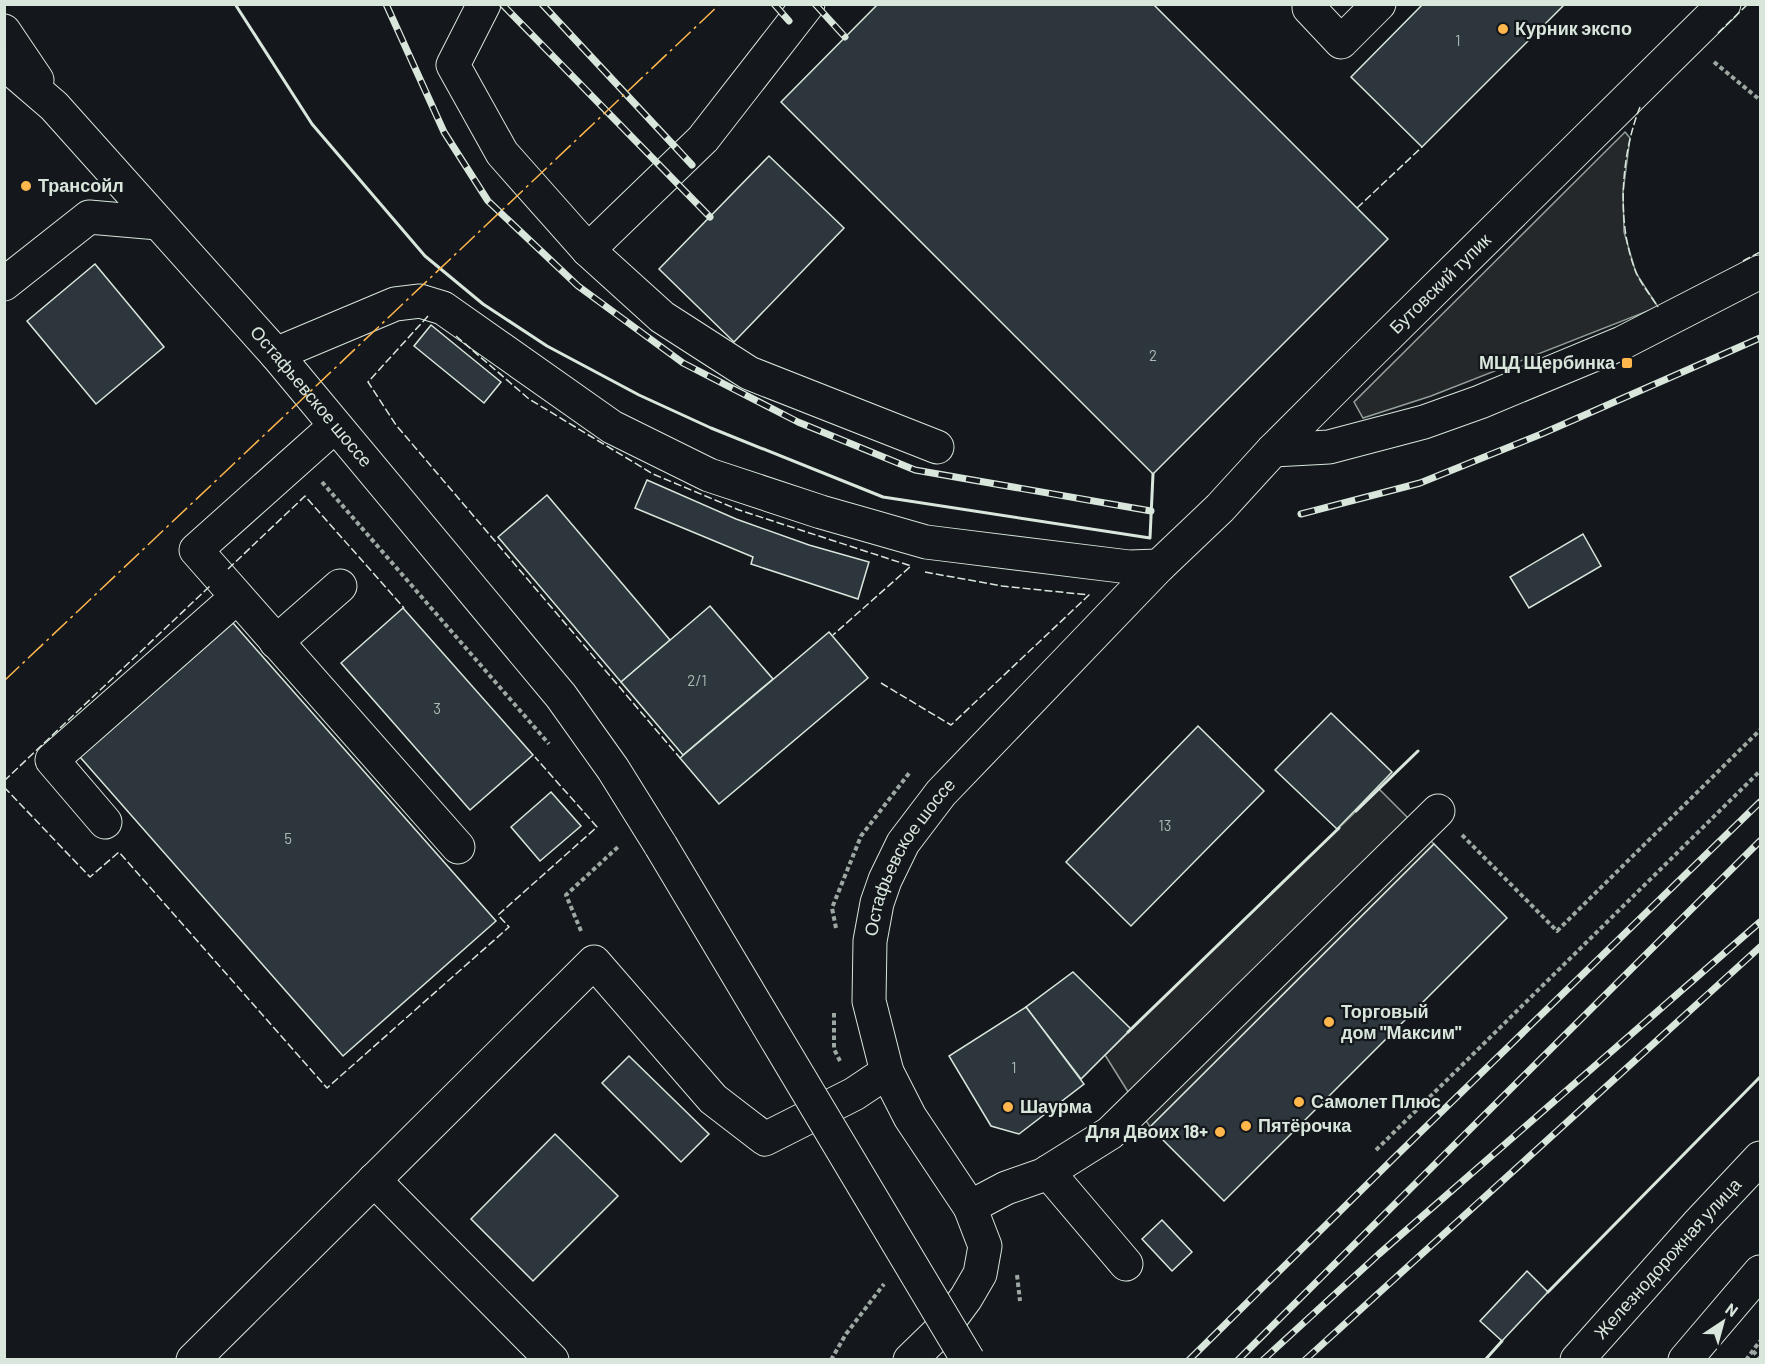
<svg xmlns="http://www.w3.org/2000/svg" width="1765" height="1364" font-family="Barlow,sans-serif">
<style>
.parking{fill:#24282b;stroke:#939e99;stroke-width:1.5}
.building{fill:#2c363c;stroke:#d8e6dc;stroke-width:1.5}
.lines{fill:none;stroke-linecap:round;stroke-linejoin:round}
.minor-casing{stroke:#d8e6dc;stroke-width:35}
.major-casing{stroke:#d8e6dc;stroke-width:35}
.path{stroke:#9da8a2;stroke-width:4;stroke-dasharray:4.5 3;stroke-linecap:butt}
.minor{stroke:#14181c;stroke-width:33}
.major{stroke:#14181c;stroke-width:33}
.rail-casing{stroke:#d8e6dc;stroke-width:7}
.rail{stroke:#14181c;stroke-width:4.5;stroke-dasharray:14;stroke-linecap:butt}
.major-bridge-casing{stroke:#d8e6dc;stroke-width:35;stroke-linecap:butt}
.major-bridge{stroke:#14181c;stroke-width:33}
.fence{stroke:#d8e6dc;stroke-width:1.5;stroke-dasharray:8 3;stroke-linecap:butt}
.wall{stroke:#d8e6dc;stroke-width:3}
.power{stroke:#ffb74d;stroke-width:1.5;stroke-dasharray:21 4.5 3 4.5;stroke-linecap:butt}
.poi-dot{fill:#ffb74d;stroke:#14181c;stroke-width:2}
.labels{text-anchor:middle;stroke-width:4.5;stroke-linejoin:round;paint-order:stroke}
.number-label{font-size:15px;fill:#adbab4}
.poi-label{font-size:18px;font-weight:bold;fill:#d8e6dc;stroke:#14181c;text-anchor:start}
.street-label{font-size:18px;fill:#d8e6dc;stroke:#14181c}
</style>
<rect width="100%" height="100%" fill="#14181c"/>
<g class="parking">
<path d="M1625,132L1630,138L1623,192L1624,232L1636,273L1658,307L1431,396L1363,418L1354,402Z"/>
<path d="M1379,789L1434,844L1150,1127L1105,1055Z"/>
</g>
<g class="building">
<path d="M878,4H1153L1388,239L1153,474L781,102Z"/>
<path d="M1423,4H1565L1422,147L1351,77Z"/>
<path d="M769,156L844,228L734,342L659,269Z"/>
<path d="M95,264L164,347L96,404L27,321Z"/>
<path d="M431,325L501,382L484,403L414,346Z"/>
<path d="M647,480L736,519L809,545L869,562L858,599L751,564L753,557L635,508Z"/>
<path d="M547,495L670,640L621,682L498,537Z"/>
<path d="M1583,534L1601,566L1529,608L1510,577Z"/>
<path d="M710,606L773,679L683,755L621,682Z"/>
<path d="M403,608L533,755L470,810L341,663Z"/>
<path d="M233,623L496,921L343,1056L80,757Z"/>
<path d="M829,632L868,678L719,804L680,758Z"/>
<path d="M1331,713L1392,772L1337,829L1275,770Z"/>
<path d="M1198,726L1264,791L1131,926L1066,862Z"/>
<path d="M551,792L581,826L540,861L511,827Z"/>
<path d="M1434,844L1507,918L1224,1201L1150,1127Z"/>
<path d="M1073,972L1131,1029L1081,1079L1026,1007Z"/>
<path d="M1026,1007L1084,1084L1019,1134L991,1126L949,1056Z"/>
<path d="M629,1056L709,1134L681,1162L602,1083Z"/>
<path d="M555,1134L618,1196L533,1281L471,1219Z"/>
<path d="M1162,1220L1192,1252L1172,1271L1142,1239Z"/>
<path d="M1527,1271L1548,1292L1502,1341L1480,1321Z"/>
</g>
<g class="lines">
<defs>
<g id="minor">
<path d="M484,4L453,65L502,153L588,250L662,317L749,373L937,447"/>
<path d="M1309,4V8L1341,42L1379,4"/>
<path d="M588,250L703,139L808,4"/>
<path d="M4,284L89,217L158,223"/>
<path d="M276,354L395,304L420,301L443,308L612,427L709,475L821,512L926,542L1129,567L1159,566"/>
<path d="M335,426L196,550L458,847"/>
<path d="M1273,450L1329,447L1424,422L1480,402L1622,343L1760,272"/>
<path d="M276,642L340,586"/>
<path d="M105,822L52,760L237,597"/>
<path d="M1048,1172L1126,1264"/>
<path d="M374,1180L552,1360"/>
<path d="M970,1207L1006,1188L1043,1175L1110,1133L1438,811"/>
<path d="M193,1360L594,962L713,1099L765,1139L854,1094L887,1072"/>
<path id="s1" d="M910,1360L946,1325L966,1298L980,1274L985,1246L970,1207L910,1117L887,1072L869,1001L870,941L877,903L885,880L903,843L941,793L1159,566L1220,508L1273,450L1358,365L1724,4"/>
</g>
<g id="major">
<path d="M4,31L37,80"/>
<path id="s2" d="M4,63L54,106L276,354L561,696L613,769L661,846"/>
<path id="s3" d="M1577,1360L1699,1223L1760,1158"/>
<path d="M1685,1360L1760,1272"/>
</g>
</defs>
<use href="#minor" class="minor-casing"/>
<use href="#major" class="major-casing"/>
<g class="path">
<path d="M1714,62L1760,100"/>
<path d="M322,482L549,744"/>
<path d="M1462,835L1557,931L1760,730"/>
<path d="M836,928L832,908L861,836L910,772"/>
<path d="M581,931L566,895L619,846"/>
<path d="M834,1013V1049L840,1061"/>
<path d="M1376,1150L1760,771"/>
<path d="M1017,1275L1020,1301"/>
<path d="M1753,1351L1760,1359"/>
<path d="M831,1360L846,1334L884,1284"/>
<path d="M1746,1360L1760,1341"/>
</g>
<use href="#minor" class="minor"/>
<use href="#major" class="major"/>
<defs>
<g id="rail">
<path d="M386,4L444,132L488,201L578,286L683,363L798,422L915,470L1151,511"/>
<path d="M502,4L710,217"/>
<path d="M542,4L692,165"/>
<path d="M774,4L789,21"/>
<path d="M815,4L845,37"/>
<path d="M1301,514L1420,483L1539,435L1760,338"/>
<path d="M1189,1360L1398,1154L1760,802"/>
<path d="M1238,1360L1760,841"/>
<path d="M1263,1360L1379,1254L1760,922"/>
<path d="M1305,1360L1760,947"/>
</g>
</defs>
<use href="#rail" class="rail-casing"/>
<use href="#rail" class="rail"/>
<defs>
<path id="major-bridge" d="M661,846L968,1360"/>
</defs>
<use href="#major-bridge" class="major-bridge-casing"/>
<use href="#major-bridge" class="major-bridge"/>
<g class="fence">
<path d="M1718,33L1748,4"/>
<path d="M1640,107C1621,154 1616,224 1636,272C1641,284 1651,296 1658,307"/>
<path d="M1357,208L1422,147"/>
<path d="M1743,261L1760,252"/>
<path d="M428,316L368,382L396,425L680,758"/>
<path d="M456,336L529,399L653,474L739,510L911,566L833,635"/>
<path d="M228,569L305,496L404,608"/>
<path d="M881,683L951,725L1089,595L1002,586L925,572"/>
<path d="M4,781L211,585"/>
<path d="M4,787L90,877L119,852L327,1088L509,927L498,915L597,827L535,757"/>
</g>
<g class="wall">
<path d="M235,4L312,124L425,256L483,304L547,346L639,395L711,428L883,497L1150,538L1153,474"/>
<path d="M1356,811L1418,751"/>
<path d="M1128,1032L1339,828"/>
<path d="M1548,1292L1760,1077"/>
<path d="M1485,1360L1502,1341"/>
</g>
<path class="power" d="M4,681L720,4"/>
</g>
<g class="poi-dot">
<circle cx="1503" cy="29" r="6"/>
<circle cx="26" cy="186" r="6"/>
<rect x="1621" y="357" width="12" height="12" rx="3"/>
<circle cx="1329" cy="1022" r="6"/>
<circle cx="1299" cy="1102" r="6"/>
<circle cx="1008" cy="1107" r="6"/>
<circle cx="1246" cy="1126" r="6"/>
<circle cx="1220" cy="1132" r="6"/>
</g>
<g class="labels">
<g class="number-label">
<text x="1458" y="46">1</text>
<text x="1153" y="361">2</text>
<text x="697" y="686">2/1</text>
<text x="437" y="714">3</text>
<text x="1165" y="831">13</text>
<text x="288" y="844">5</text>
<text x="1014" y="1073">1</text>
</g>
<g class="poi-label">
<text x="1515" y="35">Курник экспо</text>
<text x="38" y="192">Трансойл</text>
<text x="1615" y="369" text-anchor="end">МЦД Щербинка</text>
<text x="1341" y="1018">Торговый<tspan x="1341" dy="21">дом "Максим"</tspan></text>
<text x="1311" y="1108">Самолет Плюс</text>
<text x="1020" y="1113">Шаурма</text>
<text x="1258" y="1132">Пятёрочка</text>
<text x="1208" y="1138" text-anchor="end">Для Двоих 18+</text>
</g>
<g class="street-label">
<text dy="6" stroke="none"><textPath href="#s1" startOffset="1354">Бутовский тупик</textPath></text>
<text dy="6" stroke="none"><textPath href="#s2" startOffset="454">Остафьевское шоссе</textPath></text>
<text dy="6" stroke="none"><textPath href="#s1" startOffset="568">Остафьевское шоссе</textPath></text>
<text dy="6" stroke="none"><textPath href="#s3" startOffset="136">Железнодорожная улица</textPath></text>
</g>
</g>
<rect width="1765" height="1364" fill="none" stroke="#d8e6dc" stroke-width="12"/>
<g transform="translate(1723 1322) rotate(36)" stroke="#14181c" stroke-width="4.5" paint-order="stroke">
<path d="M0-4.5L10 22L0 15L-10 22Z" fill="#d8e6dc"/>
<text y="-9" font-size="16" font-weight="bold" text-anchor="middle" fill="#d8e6dc">N</text>
</g>
</svg>
